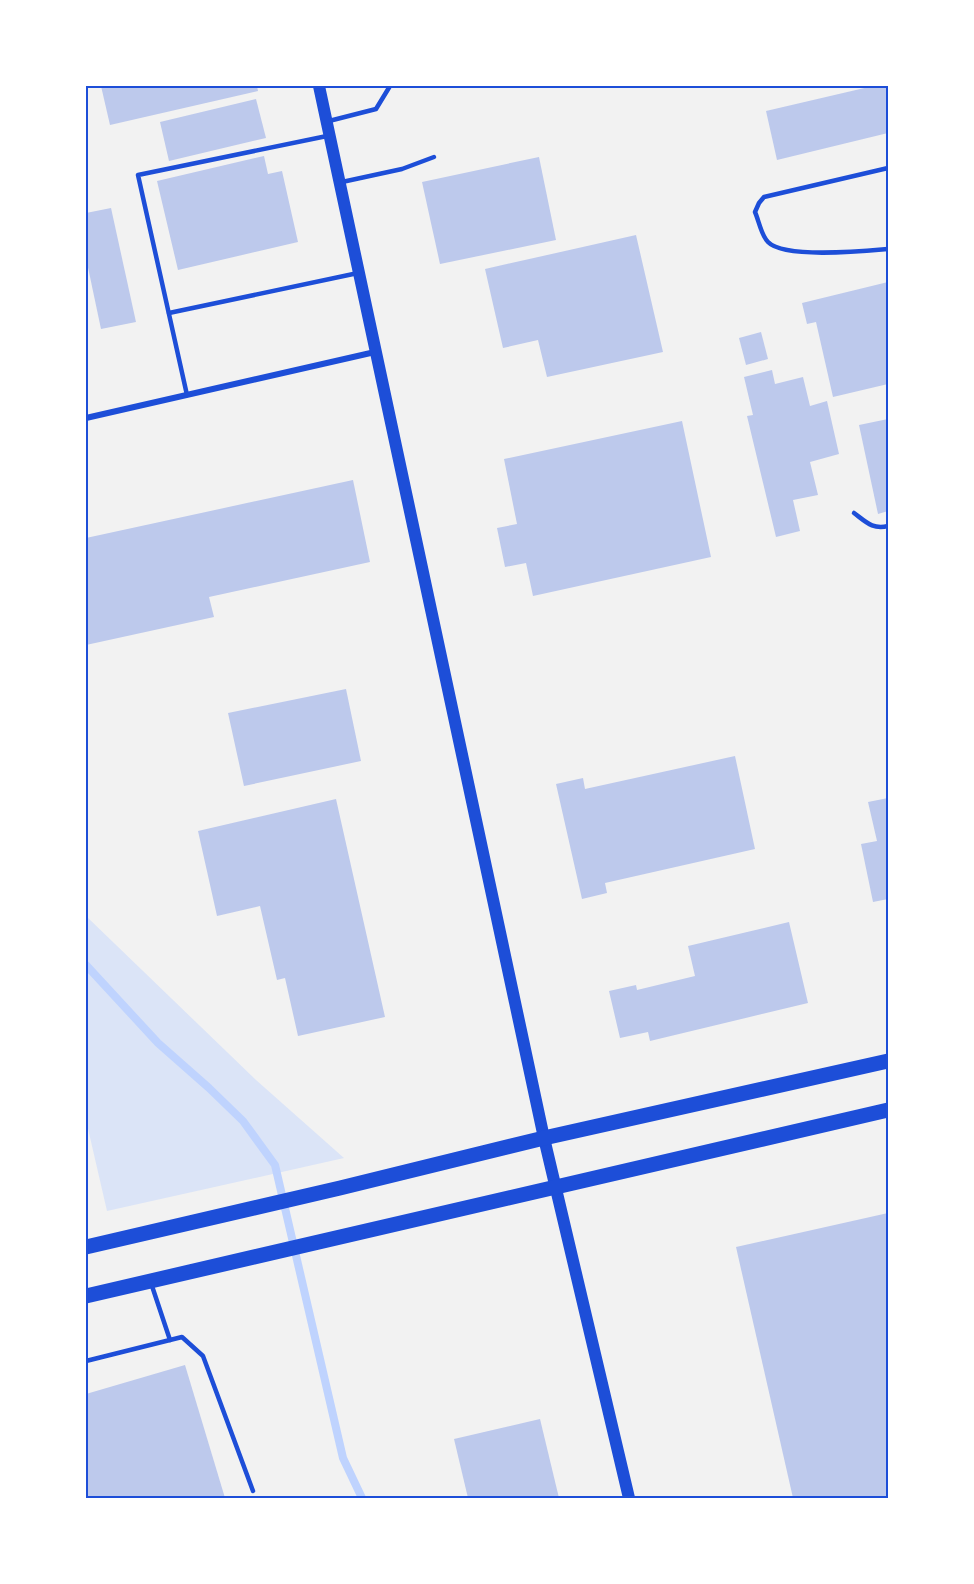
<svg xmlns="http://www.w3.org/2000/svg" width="974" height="1584" font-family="Merriweather,serif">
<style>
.green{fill:#dbe4f7}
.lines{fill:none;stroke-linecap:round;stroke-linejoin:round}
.stream{stroke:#bfd3fe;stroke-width:8}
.building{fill:#bdc9ec}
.service{stroke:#1d4ed8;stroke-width:4.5}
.minor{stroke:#1d4ed8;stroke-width:6}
.secondary{stroke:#1d4ed8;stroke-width:12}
.primary{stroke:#1d4ed8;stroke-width:15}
.neatline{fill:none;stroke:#1d4ed8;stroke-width:2}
</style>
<rect width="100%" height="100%" fill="#f2f2f2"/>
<path class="green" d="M86,916L256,1080L344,1158L107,1211L86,1120Z"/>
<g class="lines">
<path class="stream" d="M86,965L158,1043L209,1088L243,1121L275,1165L343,1458L362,1498"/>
</g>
<g class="building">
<path d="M101,86H257L258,91L110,125Z"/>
<path d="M873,86H888V133L777,160L766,111Z"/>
<path d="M256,99L266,138L169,161L160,122Z"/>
<path d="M264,156L268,174L282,171L298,242L178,270L157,181Z"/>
<path d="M539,157L556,240L440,264L422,182Z"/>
<path d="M111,208L136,322L101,329L86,258V213Z"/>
<path d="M636,235L663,352L547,377L538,340L503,348L485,269Z"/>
<path d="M888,282V384L833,397L816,322L807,324L802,303Z"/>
<path d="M761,332L768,359L746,365L739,338Z"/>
<path d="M772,370L775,384L803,377L810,406L827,401L839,454L810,462L818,495L793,500L800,531L776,537L747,416L753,415L744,377Z"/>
<path d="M888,419V511L878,514L859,425Z"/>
<path d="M682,421L711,557L533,596L526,563L505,567L497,528L517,524L504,459Z"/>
<path d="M353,480L370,562L209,597L214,617L86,645V538Z"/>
<path d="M346,689L361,761L244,786L228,713Z"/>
<path d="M735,756L755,849L605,883L607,893L582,899L556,784L583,778L585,789Z"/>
<path d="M888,798V899L873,902L861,844L877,841L868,802Z"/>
<path d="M336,799L385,1017L298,1036L285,978L277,980L260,906L217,916L198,831Z"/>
<path d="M789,922L808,1003L650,1041L648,1032L620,1038L609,991L636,985L637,990L695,976L688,946Z"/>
<path d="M888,1213V1498H793L736,1247Z"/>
<path d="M185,1365L225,1498H86V1394Z"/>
<path d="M540,1419L559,1498H468L454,1439Z"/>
</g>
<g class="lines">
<g class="service">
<path d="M329,121L376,109L390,86"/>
<path d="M888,168L764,197L759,203L755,212C759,221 761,235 768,242C784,259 865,251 888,249"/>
<path d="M342,182L402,169L434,157"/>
<path d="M169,313L358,273"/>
<path d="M187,395L138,175L327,136"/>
<path d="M854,513C866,522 873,530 888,526"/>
<path d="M151,1283L170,1340"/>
<path d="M86,1361L182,1337L203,1356L253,1491"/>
</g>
<path class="minor" d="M86,418L375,352"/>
<path class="secondary" d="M319,86L544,1138L629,1498"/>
<g class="primary">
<path d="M86,1247L340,1188L544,1138L888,1061"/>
<path d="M86,1296L888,1110"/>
</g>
</g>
<rect width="974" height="1584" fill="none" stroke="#ffffff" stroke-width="174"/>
<rect x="87" y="87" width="800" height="1410" class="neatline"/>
</svg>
